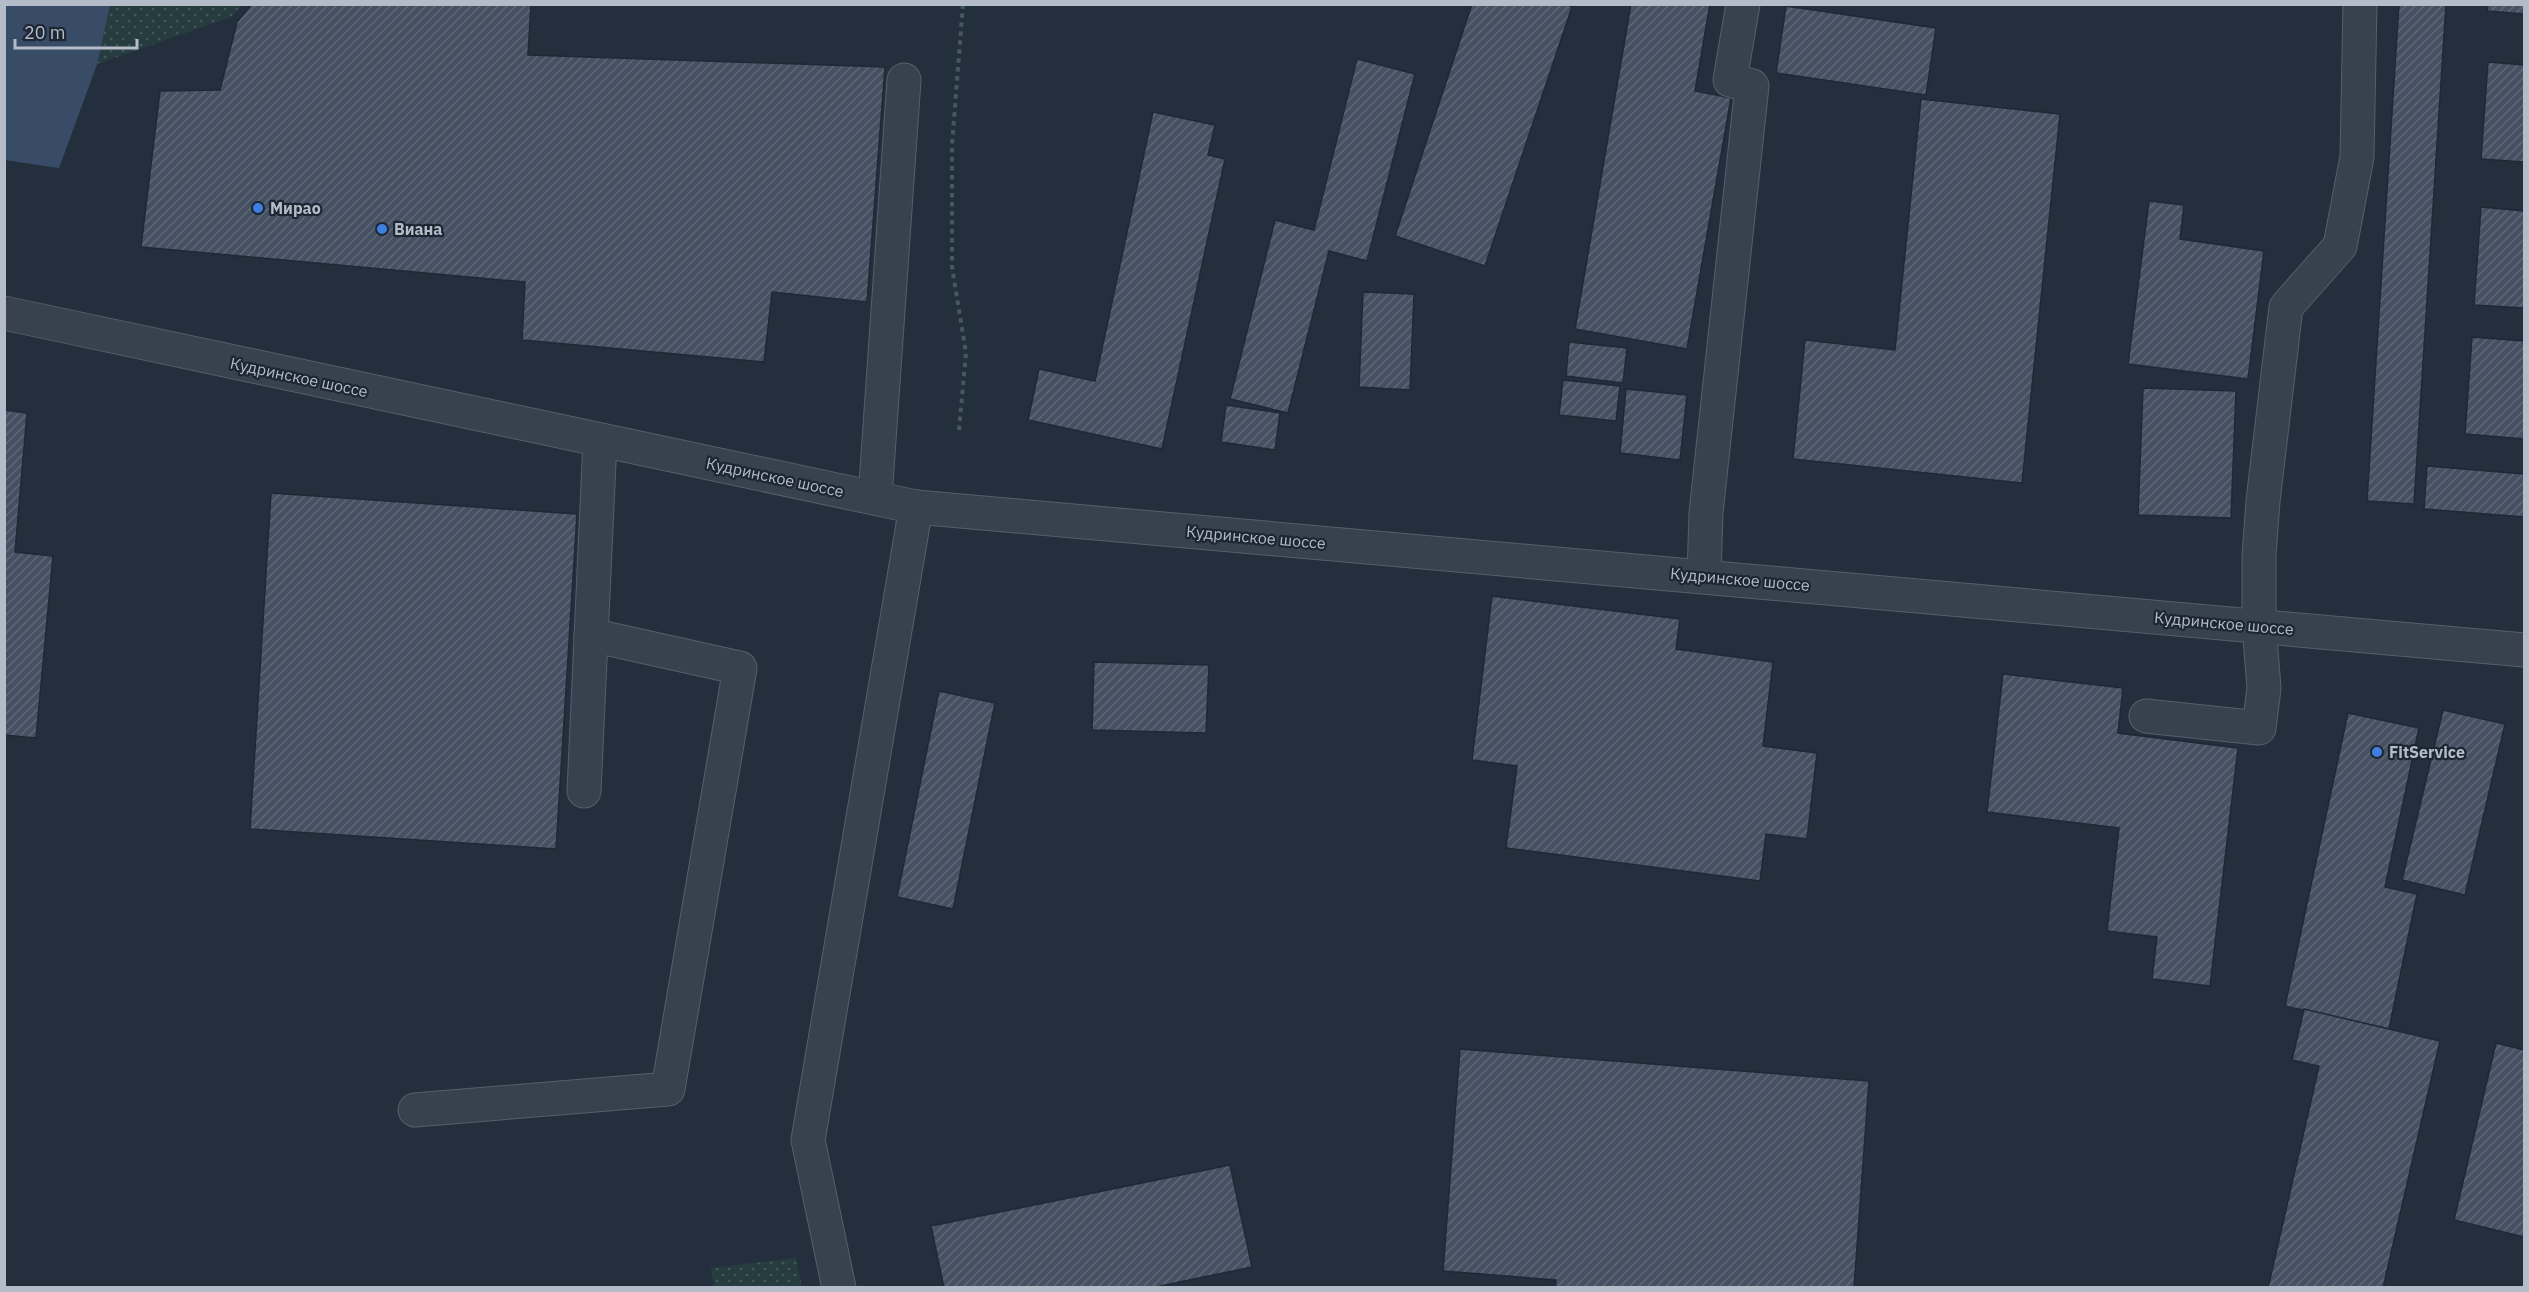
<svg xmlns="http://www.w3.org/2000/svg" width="2529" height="1292" font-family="'IBM Plex Sans',sans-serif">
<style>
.grass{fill:url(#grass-dots)}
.water{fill:#394c67}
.building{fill:url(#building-hatch);stroke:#1f2835;stroke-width:1.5}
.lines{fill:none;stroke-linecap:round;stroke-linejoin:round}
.minor-casing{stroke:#565f6c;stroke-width:35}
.path{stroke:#44595c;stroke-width:4;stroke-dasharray:4.5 4.5;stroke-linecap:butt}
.minor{stroke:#38414e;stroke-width:33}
.shop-dot{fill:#3f7fe0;stroke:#1d2633;stroke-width:2}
.labels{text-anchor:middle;stroke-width:4.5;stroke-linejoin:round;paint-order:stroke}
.poi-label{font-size:16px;font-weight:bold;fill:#b4bcc9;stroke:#1d2633;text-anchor:start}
.street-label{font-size:16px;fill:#b4bcc9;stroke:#1d2633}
</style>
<defs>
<pattern id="grass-dots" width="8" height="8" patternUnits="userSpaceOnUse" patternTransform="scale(1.5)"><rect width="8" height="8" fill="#263c3f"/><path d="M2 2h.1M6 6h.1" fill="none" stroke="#435659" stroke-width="1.8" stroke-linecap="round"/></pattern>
<pattern id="building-hatch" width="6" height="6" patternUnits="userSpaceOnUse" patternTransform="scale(1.5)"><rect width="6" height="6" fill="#455162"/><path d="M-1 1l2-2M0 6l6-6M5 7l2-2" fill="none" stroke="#5d6877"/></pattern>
</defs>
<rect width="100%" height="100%" fill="#242f3e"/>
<g class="grass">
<path d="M4,5H242L231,17L97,64L59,168L5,160Z"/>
<path d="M796,1258L802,1287H714L711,1268Z"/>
</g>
<path class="water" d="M4,5H110L97,64L59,168L5,160Z"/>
<g class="building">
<path d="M252,4H531L528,55L885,67L867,302L772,292L764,362L522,340L525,282L141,247L160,91L220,90L237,22Z"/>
<path d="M1472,4H1566L1572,7L1485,266L1395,236Z"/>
<path d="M1631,4H1710L1695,91L1731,98L1687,349L1575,329Z"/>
<path d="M2399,4H2446L2414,504L2367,501Z"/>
<path d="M2488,4H2524V14L2487,11Z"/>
<path d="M1786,6L1936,28L1926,95L1776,73Z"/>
<path d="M1357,59L1415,74L1367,261L1329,251L1288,413L1230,399L1275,220L1314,230Z"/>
<path d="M2488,62L2524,65V162L2481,159Z"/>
<path d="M1921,99L2060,114L2022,483L1793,459L1805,340L1895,350Z"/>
<path d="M1153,112L1215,125L1208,155L1225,159L1162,449L1028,420L1039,369L1095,381Z"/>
<path d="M2149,201L2184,205L2180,239L2264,251L2248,379L2128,364Z"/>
<path d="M2481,207L2524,211V308L2474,305Z"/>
<path d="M1363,292L1414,294L1410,390L1359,387Z"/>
<path d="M2472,337L2524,341V439L2465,434Z"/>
<path d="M1569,342L1627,348L1623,383L1566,376Z"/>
<path d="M1563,380L1620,386L1616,421L1559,415Z"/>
<path d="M2143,388L2236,391L2231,518L2138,515Z"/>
<path d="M1626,389L1687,395L1680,460L1620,453Z"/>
<path d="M1226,405L1280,413L1275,450L1221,442Z"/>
<path d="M4,410L27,413L15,552L53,556L36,738L4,735Z"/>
<path d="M2427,466L2524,474V517L2424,509Z"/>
<path d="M271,493L577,514L556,849L250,829Z"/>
<path d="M1492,596L1680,619L1676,649L1773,662L1763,746L1817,753L1807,839L1766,834L1760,881L1506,848L1517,766L1472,760Z"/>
<path d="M1094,662L1209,665L1206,733L1092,730Z"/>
<path d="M2003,674L2123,688L2118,733L2238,748L2210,986L2152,979L2157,937L2107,931L2119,828L1987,812Z"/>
<path d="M939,691L995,703L953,909L897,897Z"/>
<path d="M2443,710L2505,724L2465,895L2402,880Z"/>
<path d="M2348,713L2419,728L2385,887L2417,894L2389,1029L2285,1006Z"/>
<path d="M2304,1009L2440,1041L2383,1288H2268L2319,1066L2292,1060Z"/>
<path d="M2496,1043L2524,1050V1237L2454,1220Z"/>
<path d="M1460,1049L1869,1081L1854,1288H1555L1556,1280L1443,1271Z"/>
<path d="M1230,1165L1252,1267L1151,1288H944L931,1226Z"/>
</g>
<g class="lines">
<defs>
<g id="minor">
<path d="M4,313L916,507L2524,650"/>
<path d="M875,498L904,80"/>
<path d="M1704,576L1706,513L1752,86L1730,80L1743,4"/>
<path d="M2146,716L2259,728L2264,688L2259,626V556L2263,501L2286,307L2340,246L2357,157L2360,4"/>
<path d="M584,791L600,441"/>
<path d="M415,1110L668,1089L740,668L591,635"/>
<path d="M839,1288L808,1140L916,507"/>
</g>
</defs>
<use href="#minor" class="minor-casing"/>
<path class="path" d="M959,430L966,353L952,267V145L963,4"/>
<use href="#minor" class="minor"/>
</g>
<g class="shop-dot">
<circle cx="258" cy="208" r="6"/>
<circle cx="382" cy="229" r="6"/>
<circle cx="2377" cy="752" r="6"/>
</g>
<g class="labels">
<g class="poi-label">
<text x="270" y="214">Мирао</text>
<text x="394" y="235">Виана</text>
<text x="2389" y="758">FitService</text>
</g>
<g class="street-label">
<text transform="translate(299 377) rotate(12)" y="6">Кудринское шоссе</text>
<text transform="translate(775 477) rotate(12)" y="6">Кудринское шоссе</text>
<text transform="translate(1256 537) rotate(5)" y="6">Кудринское шоссе</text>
<text transform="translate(1740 579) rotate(5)" y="6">Кудринское шоссе</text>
<text transform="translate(2224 623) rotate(5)" y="6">Кудринское шоссе</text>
</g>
</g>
<rect width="2529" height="1292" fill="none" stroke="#b4bcc9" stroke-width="12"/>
<path d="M15 39v9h122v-9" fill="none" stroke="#b4bcc9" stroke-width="3"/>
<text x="24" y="39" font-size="18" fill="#b4bcc9" stroke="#1d2633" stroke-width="4.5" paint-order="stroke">20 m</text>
</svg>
